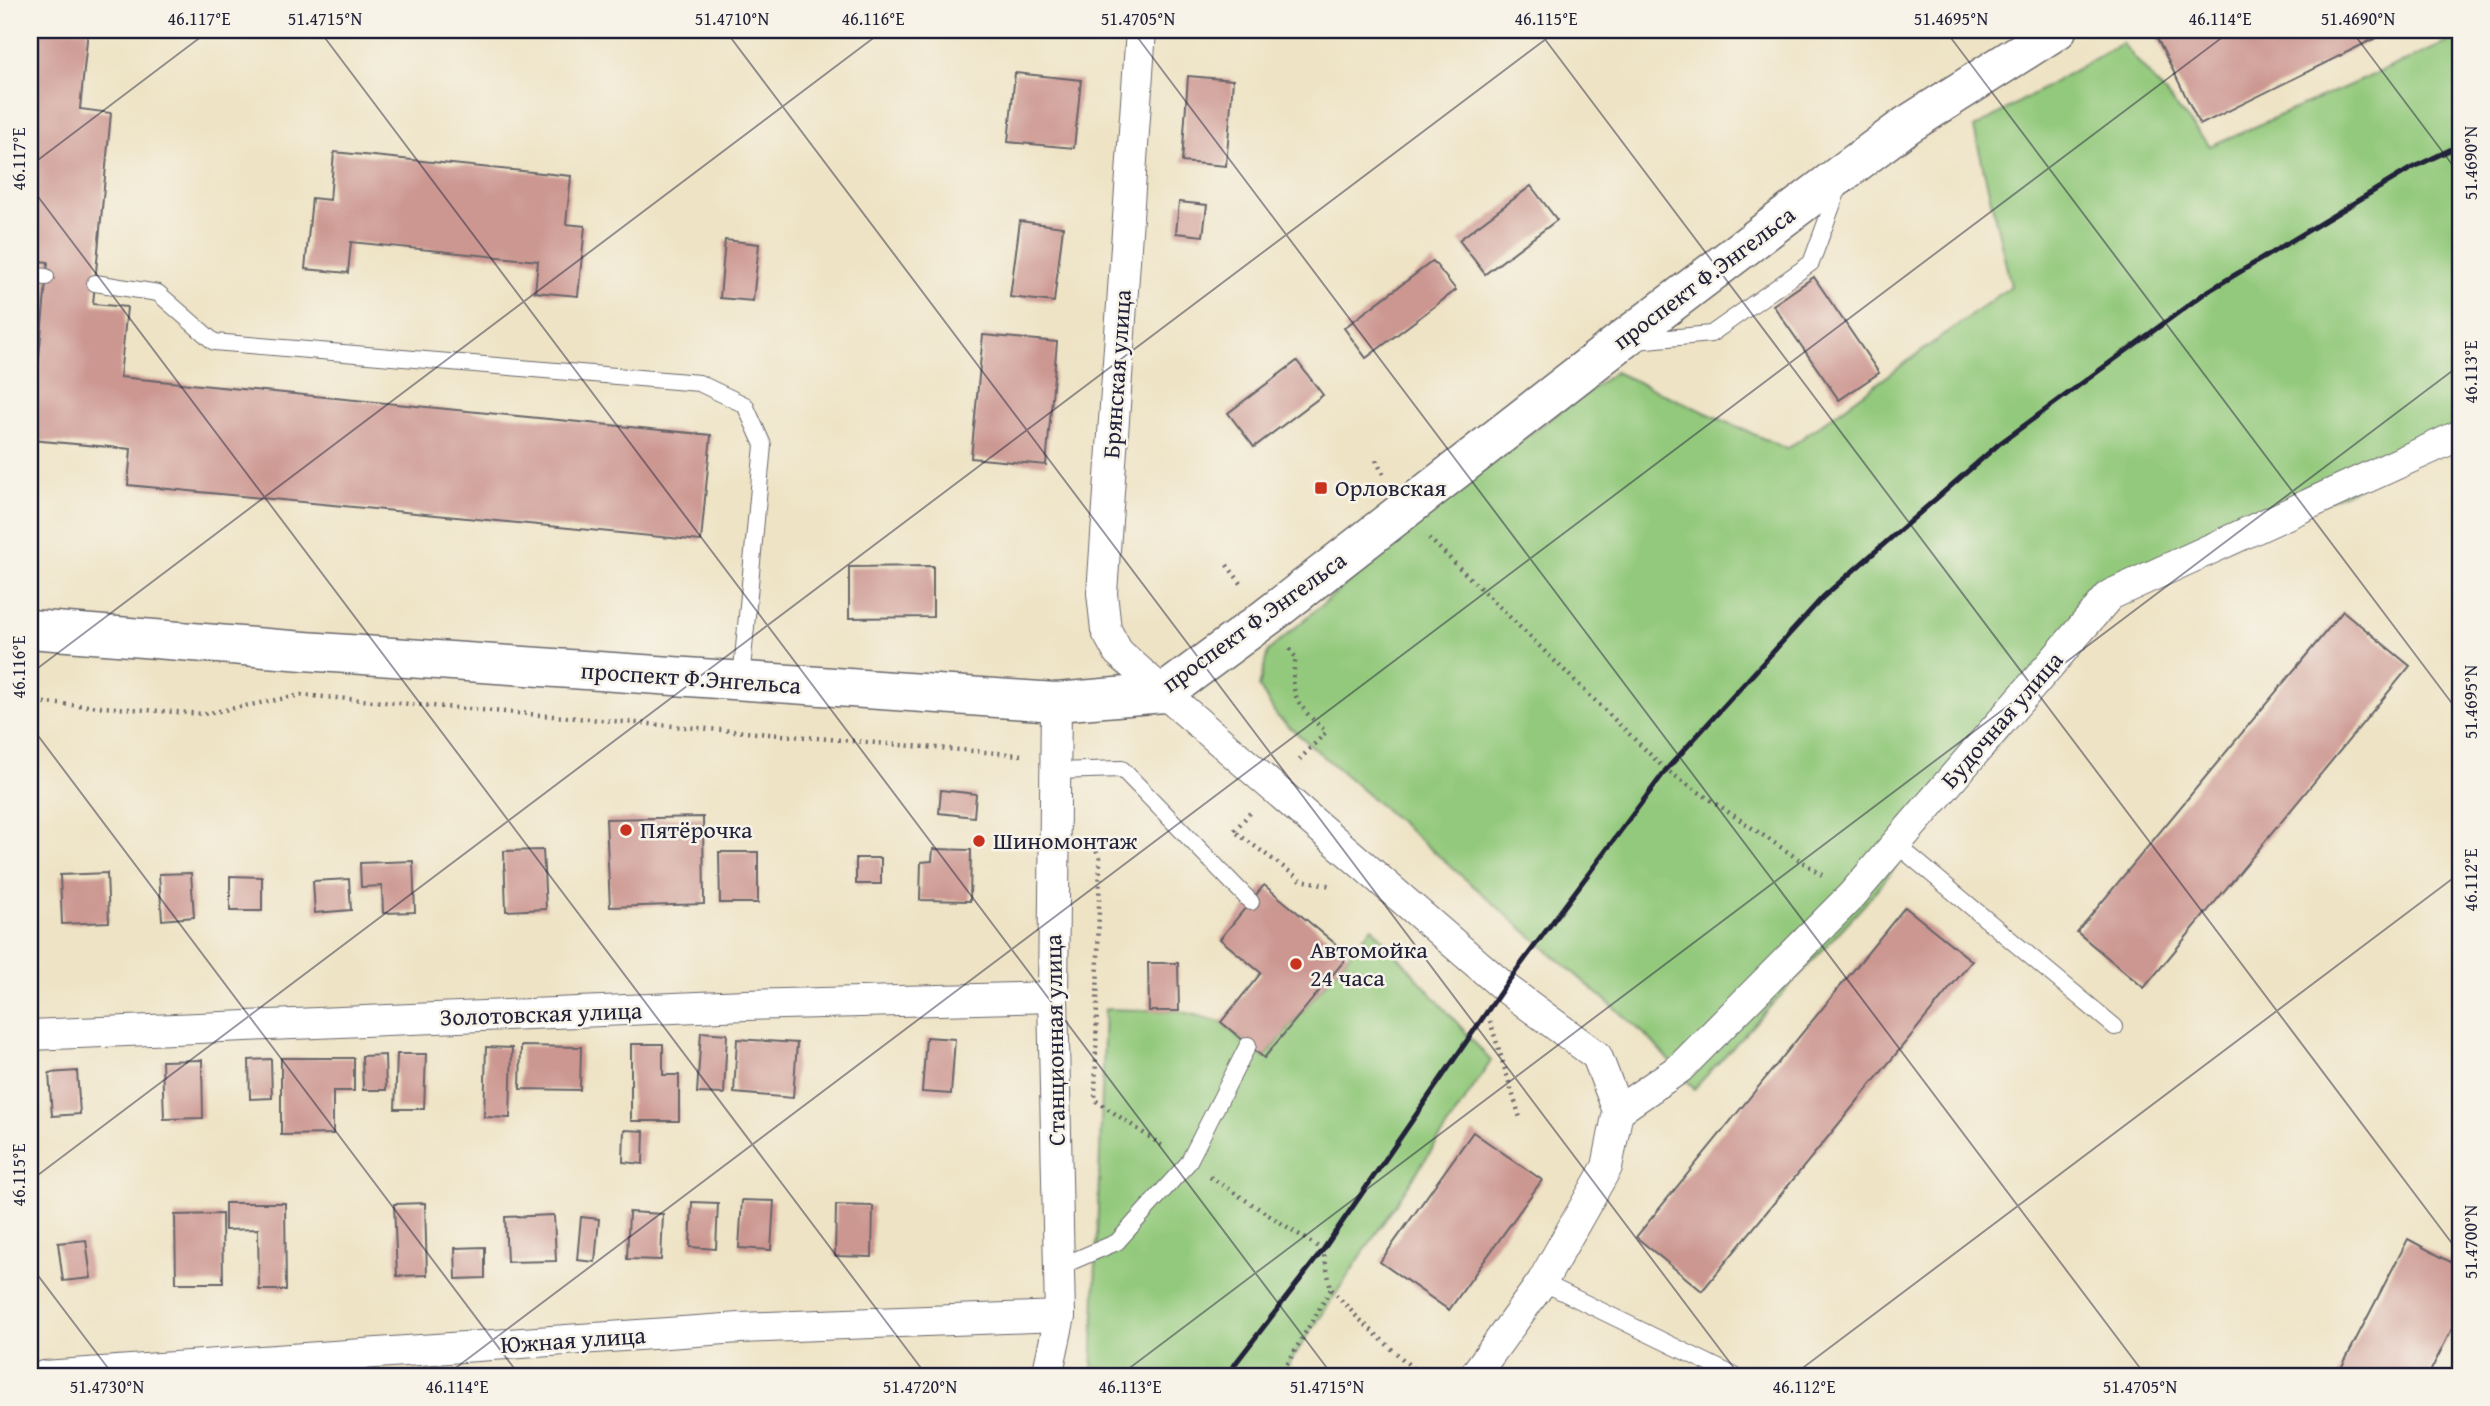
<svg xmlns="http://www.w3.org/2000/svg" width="2490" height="1406" font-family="'Gentium Book Plus',serif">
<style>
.green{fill:#93c97b;stroke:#5a765b;stroke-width:2}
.building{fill:#cc9791}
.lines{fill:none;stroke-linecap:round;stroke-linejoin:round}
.service-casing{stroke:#69666b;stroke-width:18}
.minor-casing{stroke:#69666b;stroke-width:32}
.tertiary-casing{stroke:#69666b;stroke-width:41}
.path{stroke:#69666b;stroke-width:4.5;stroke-dasharray:2 5;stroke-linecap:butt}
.service{stroke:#fff;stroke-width:16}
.minor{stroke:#fff;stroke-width:30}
.tertiary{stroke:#fff;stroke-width:38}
.rail{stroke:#22223b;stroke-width:5}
.ticks{fill:none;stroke:#22223b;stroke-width:2;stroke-opacity:0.45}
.poi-dot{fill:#c8321e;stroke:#f7f3e8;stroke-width:2.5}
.labels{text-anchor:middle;stroke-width:5;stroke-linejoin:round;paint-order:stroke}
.street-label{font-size:24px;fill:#22223b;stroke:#f7f3e8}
.poi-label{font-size:24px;fill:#22223b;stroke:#f7f3e8;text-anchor:start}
.neatline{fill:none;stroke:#22223b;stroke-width:2.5}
.ticks-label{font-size:18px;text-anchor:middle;fill:#22223b}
</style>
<rect width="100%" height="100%" fill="#f7f3e8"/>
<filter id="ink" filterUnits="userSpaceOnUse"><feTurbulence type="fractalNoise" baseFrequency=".0143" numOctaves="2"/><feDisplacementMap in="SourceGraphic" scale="14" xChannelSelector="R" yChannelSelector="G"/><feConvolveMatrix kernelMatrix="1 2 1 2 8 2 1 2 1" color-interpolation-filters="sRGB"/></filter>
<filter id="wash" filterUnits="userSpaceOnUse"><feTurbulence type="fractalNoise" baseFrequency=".00686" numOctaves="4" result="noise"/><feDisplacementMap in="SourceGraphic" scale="28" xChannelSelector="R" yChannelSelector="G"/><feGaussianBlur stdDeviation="1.57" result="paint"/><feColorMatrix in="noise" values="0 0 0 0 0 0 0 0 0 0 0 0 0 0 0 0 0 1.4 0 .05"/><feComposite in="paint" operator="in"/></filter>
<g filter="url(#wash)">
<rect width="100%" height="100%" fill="#eee3c5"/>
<g class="green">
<path d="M2460,37V440L2117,599L1864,905L1694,1089L1649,1038L1277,716L1259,687L1268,651L1472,476L1615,372L1787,449L2011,286L1974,128L2122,43L2210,146Z"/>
<path d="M1372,927L1491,1061L1281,1376H1092L1105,1009L1179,1011L1221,1022L1264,1058Z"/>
</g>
<g id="blocks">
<g class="building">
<path d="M30,30H88L80,109L111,113L93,304L127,307L120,377L711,435L701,541L128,485L131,449L31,440L48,262L30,260V158L34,108L30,107Z"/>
<path d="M2153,30H2392L2200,125Z"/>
<path d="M1015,73L1081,80L1074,148L1008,142Z"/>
<path d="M1188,76L1233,80L1226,166L1182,162Z"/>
<path d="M334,152L571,176L566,224L585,226L578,296L535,292L538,261L351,242L348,273L305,269L312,198L330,200Z"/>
<path d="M1531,186L1557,220L1485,274L1459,240Z"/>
<path d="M1179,202L1207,205L1203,236L1176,233Z"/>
<path d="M1020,221L1063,227L1054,302L1010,297Z"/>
<path d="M725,240L759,244L753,301L720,298Z"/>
<path d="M1433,261L1456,290L1366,358L1344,328Z"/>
<path d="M1814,277L1879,373L1839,400L1773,305Z"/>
<path d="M983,335L1057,342L1046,465L971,458Z"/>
<path d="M1297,361L1323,395L1254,447L1228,413Z"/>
<path d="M933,566V617L849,618V567Z"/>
<path d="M2343,611L2410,666L2144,988L2077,932Z"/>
<path d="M941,790L976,794L974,817L939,813Z"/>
<path d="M703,817L704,904L610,907L606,819Z"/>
<path d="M933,849L971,850L970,901L920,900L921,862L932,861Z"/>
<path d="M543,850L546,909L506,911L504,851Z"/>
<path d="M719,852H758V903H720Z"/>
<rect x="856" y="858" width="25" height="26"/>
<path d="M413,861L415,912L383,913L382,886L361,887L360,863Z"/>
<path d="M107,873L109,922L62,924L60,875Z"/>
<path d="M191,873L194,917L162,920L159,874Z"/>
<path d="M230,876L262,877V911H230Z"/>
<path d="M349,879L351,910L315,913L313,881Z"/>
<path d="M1264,885L1349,955L1264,1058L1221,1022L1261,973L1220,939Z"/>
<path d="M1905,907L1972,961L1702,1291L1636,1237Z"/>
<path d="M1148,963H1178L1179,1011H1149Z"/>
<path d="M701,1032L727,1034L724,1094L697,1093Z"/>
<path d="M926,1037L955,1039L951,1094L922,1092Z"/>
<path d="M737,1039L797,1043L793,1098L734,1093Z"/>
<path d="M631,1044H663V1075H679V1121H631Z"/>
<path d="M521,1046L581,1047L580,1090L520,1089Z"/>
<path d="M486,1047L512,1048L510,1118L484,1117Z"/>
<path d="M397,1054H426L424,1109H395Z"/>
<path d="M385,1055L386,1090H363L362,1056Z"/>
<path d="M281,1058H354V1091H333V1134L281,1135Z"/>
<path d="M271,1059L272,1098L250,1099L249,1060Z"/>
<path d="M202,1060L203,1118L164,1119L162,1061Z"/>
<path d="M77,1071L80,1114L52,1116L49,1073Z"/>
<path d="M624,1130L644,1131L643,1164L623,1162Z"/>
<path d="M1473,1132L1542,1180L1449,1310L1380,1262Z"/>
<path d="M742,1200L774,1201L771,1250L739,1248Z"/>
<path d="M692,1202L718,1203L716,1249L690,1247Z"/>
<path d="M225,1203H285L286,1290H259L258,1229L225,1230Z"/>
<path d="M425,1203L427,1275L397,1276L394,1204Z"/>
<path d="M836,1205L873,1206L872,1257L835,1256Z"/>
<path d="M629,1212L663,1214L661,1260L627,1259Z"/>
<path d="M222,1214L223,1283H176L175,1215Z"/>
<path d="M554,1215L556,1261L507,1262L505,1217Z"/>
<path d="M581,1217L599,1219L595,1262L577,1260Z"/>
<path d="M2408,1239L2460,1267V1313L2428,1376H2337Z"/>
<path d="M86,1240L91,1278L63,1281L58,1243Z"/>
<path d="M485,1247V1278L456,1279L455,1248Z"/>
</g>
</g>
</g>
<g filter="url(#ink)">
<use href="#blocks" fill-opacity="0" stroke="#69666b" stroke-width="2"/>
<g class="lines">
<defs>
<g id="service">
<path d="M30,275L46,277"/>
<path d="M95,283L158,293L214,342L699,383L745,405L763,445L741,680"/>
<path d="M1636,341L1711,334L1811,263L1839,187"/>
<path d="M1055,771L1122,769L1251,902"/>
<path d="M1896,844L2115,1027"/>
<path d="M1059,1267L1117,1242L1188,1163L1248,1045"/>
<path d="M1542,1282L1735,1376"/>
</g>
<g id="minor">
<path d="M1141,30L1102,593L1106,630L1118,652L1164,693L1504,987L1597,1056L1618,1111L1607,1167L1542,1282L1474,1376"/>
<path d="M30,1035L746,1005L1053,997"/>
<path d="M1618,1111L1680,1068L1852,895L2110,595L2460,435"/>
<path d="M44,1376L740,1328L1060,1316"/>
<path d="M1047,1376L1060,1316L1053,997L1056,702"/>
</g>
<path id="tertiary" d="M30,629L304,651L1056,702L1164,693L1267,617L1620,342L1845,171L1907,125L2057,30"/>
</defs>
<use href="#service" class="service-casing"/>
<use href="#minor" class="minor-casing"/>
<use href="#tertiary" class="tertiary-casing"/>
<g class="path">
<path d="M1376,460L1385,478"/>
<path d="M1429,538L1666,770L1822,875"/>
<path d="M1227,565L1243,586"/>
<path d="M1290,649L1296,658C1287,697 1300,707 1326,732L1296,763"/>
<path d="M30,702L204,714L301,695L1021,755"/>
<path d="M1250,813L1234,831L1301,880L1332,886"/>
<path d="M1090,838L1100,858L1095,1100L1164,1147"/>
<path d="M1490,1021L1521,1121"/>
<path d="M1210,1177L1323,1250L1331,1289L1357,1317L1421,1376"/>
<path d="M1280,1376L1331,1289"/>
</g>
<use href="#service" class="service"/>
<use href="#minor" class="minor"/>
<use href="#tertiary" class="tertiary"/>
<path class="rail" d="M1229,1376L1235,1364L1323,1250L1504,987L1666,770L1823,597L1999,444L2205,293L2410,169L2460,145"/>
</g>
</g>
<path class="ticks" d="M319,30L1333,1376M725,30L1740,1376M1132,30L2146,1376M1538,30L2460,1254M1945,30L2460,714M2351,30L2460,175M30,166L210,30M30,186L927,1376M30,674L884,30M30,725L520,1376M30,1181L1558,30M30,1265L114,1376M445,1376L2232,30M1119,1376L2460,365M1792,1376L2460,873"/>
<g class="poi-dot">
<rect x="1314" y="481" width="14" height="14" rx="3.5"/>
<circle cx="626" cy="830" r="7"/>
<circle cx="979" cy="841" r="7"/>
<circle cx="1296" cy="964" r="7"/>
</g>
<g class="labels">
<g class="street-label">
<text transform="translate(1704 278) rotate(-37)" y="8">проспект Ф.Энгельса</text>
<text transform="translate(1117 374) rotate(-86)" y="8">Брянская улица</text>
<text transform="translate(1254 622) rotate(-36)" y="8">проспект Ф.Энгельса</text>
<text transform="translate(691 678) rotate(4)" y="8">проспект Ф.Энгельса</text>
<text transform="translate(2002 720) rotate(-49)" y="8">Будочная улица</text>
<text transform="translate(541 1014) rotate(-2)" y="8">Золотовская улица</text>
<text transform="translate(1055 1040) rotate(-91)" y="8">Станционная улица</text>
<text transform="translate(573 1340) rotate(-4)" y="8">Южная улица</text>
</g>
<g class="poi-label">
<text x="1335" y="496">Орловская</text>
<text x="640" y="838">Пятёрочка</text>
<text x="993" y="849">Шиномонтаж</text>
<text x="1310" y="958">Автомойка<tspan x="1310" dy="28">24 часа</tspan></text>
</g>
</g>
<rect width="2490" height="1406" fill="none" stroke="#f7f3e8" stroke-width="77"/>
<rect x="38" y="38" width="2414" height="1330" class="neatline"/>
<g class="ticks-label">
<text x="199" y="25">46.117°E</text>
<text x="325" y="25">51.4715°N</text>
<text x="732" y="25">51.4710°N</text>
<text x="873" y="25">46.116°E</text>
<text x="1138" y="25">51.4705°N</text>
<text x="1546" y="25">46.115°E</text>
<text x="1951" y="25">51.4695°N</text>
<text x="2220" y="25">46.114°E</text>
<text x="2358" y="25">51.4690°N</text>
<text transform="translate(19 159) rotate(-90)" y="6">46.117°E</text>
<text transform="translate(2471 163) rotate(-90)" y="6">51.4690°N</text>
<text transform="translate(2471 372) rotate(-90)" y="6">46.113°E</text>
<text transform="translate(19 667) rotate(-90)" y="6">46.116°E</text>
<text transform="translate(2471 702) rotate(-90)" y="6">51.4695°N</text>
<text transform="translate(2471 880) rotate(-90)" y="6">46.112°E</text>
<text transform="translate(19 1175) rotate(-90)" y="6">46.115°E</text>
<text transform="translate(2471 1242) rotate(-90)" y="6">51.4700°N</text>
<text x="107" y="1393">51.4730°N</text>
<text x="457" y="1393">46.114°E</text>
<text x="920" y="1393">51.4720°N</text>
<text x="1130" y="1393">46.113°E</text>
<text x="1327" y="1393">51.4715°N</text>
<text x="1804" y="1393">46.112°E</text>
<text x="2140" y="1393">51.4705°N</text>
</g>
</svg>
